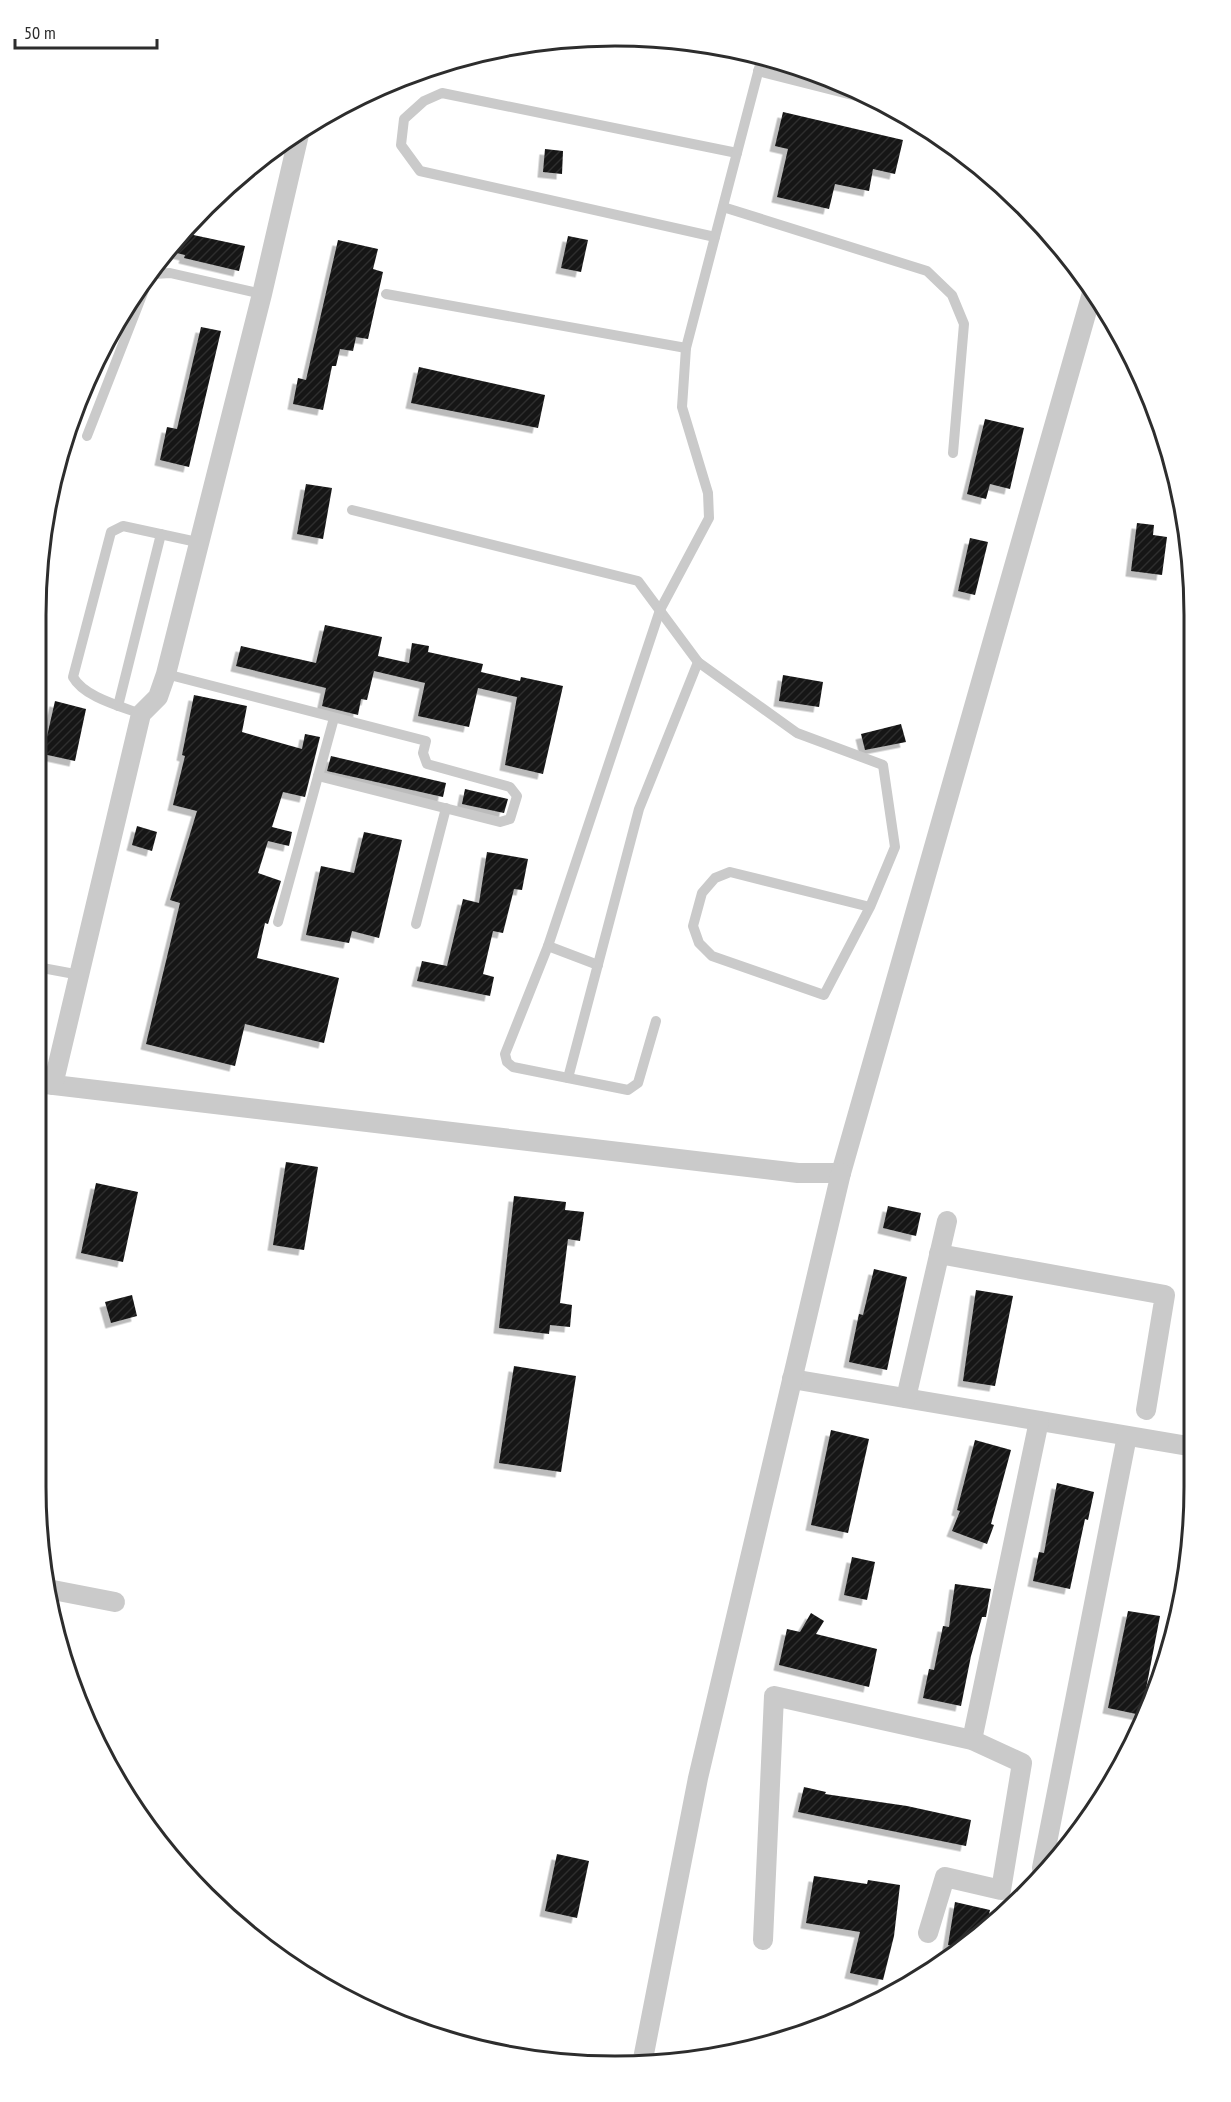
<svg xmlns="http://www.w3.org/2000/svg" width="1231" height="2102" font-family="'PT Sans Narrow',sans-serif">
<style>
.building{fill:url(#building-hatch);filter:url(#shadow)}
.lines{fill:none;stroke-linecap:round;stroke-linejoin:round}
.service{stroke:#cacaca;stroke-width:10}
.minor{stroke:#cacaca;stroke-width:20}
.rim{fill:none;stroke:#2d2d2d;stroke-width:3}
</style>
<defs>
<pattern id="building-hatch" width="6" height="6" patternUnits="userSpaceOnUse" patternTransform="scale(1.5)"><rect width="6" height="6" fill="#141414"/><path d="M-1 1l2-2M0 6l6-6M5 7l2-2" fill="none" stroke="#2e2e2e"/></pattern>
<filter id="shadow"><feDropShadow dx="-5.5" dy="5.5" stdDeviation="0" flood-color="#0004"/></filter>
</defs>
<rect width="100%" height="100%" fill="#fff"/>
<g class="building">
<path d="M783,112L903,140L895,174L873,169L869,191L835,184L829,209L777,197L788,149L775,146Z"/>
<path d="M545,149L563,151L562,174L543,172Z"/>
<path d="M184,233L245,246L239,271L184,258L185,255L168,251Z"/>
<path d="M568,236L588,240L581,272L561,268Z"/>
<path d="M338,240L378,249L373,269L383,272L368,339L356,337L353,351L340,349L336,366H332L323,410L293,404L298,378L306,380Z"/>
<path d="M201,327L221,331L189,467L160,460L167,427L177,429Z"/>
<path d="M419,367L545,395L538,428L411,403Z"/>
<path d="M985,419L1024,428L1010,489L990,484L986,499L967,494Z"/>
<path d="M306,484L332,488L323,539L297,534Z"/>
<path d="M1137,523L1154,525L1153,535L1167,537L1162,575L1131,571Z"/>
<path d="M970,538L988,542L975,595L958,591Z"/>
<path d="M325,625L382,637L378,656L409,663L412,643L429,646L428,652L483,664L481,672L520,681L521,677L563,686L543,774L505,765L517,697L478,688L469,727L418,716L425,683L374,671L367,700L361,699L358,715L322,706L326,688L236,666L241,646L316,663Z"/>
<path d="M783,675L823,682L819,707L779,701Z"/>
<path d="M194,695L247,706L242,732L302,749L305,734L320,737L305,797L283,792L272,827L292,832L289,846L268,841L258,873L281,881L268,924L265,923L257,958L339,978L324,1043L245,1024L235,1066L146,1044L180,903L170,900L197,811L173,805L185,756L182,755Z"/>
<path d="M55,701L86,709L75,761L43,754Z"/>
<path d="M901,724L906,742L865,750L861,734Z"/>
<path d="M331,756L446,783L443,797L327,771Z"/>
<path d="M465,789L508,799L504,813L462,804Z"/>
<path d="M137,826L157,832L152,851L132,845Z"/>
<path d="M364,832L402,840L379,938L352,931L349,943L306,935L321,866L354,873Z"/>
<path d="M487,852L528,859L522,890L514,889L503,933L493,931L483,974L494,977L490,996L417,981L422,961L447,966L463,899L479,903Z"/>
<path d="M286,1162L318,1167L304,1250L273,1245Z"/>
<path d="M96,1183L138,1192L123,1262L81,1253Z"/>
<path d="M514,1196L566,1202L565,1210L584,1212L580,1241L568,1239L560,1303L572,1305L570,1327L550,1325L549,1334L499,1328Z"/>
<path d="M888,1206L921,1213L916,1236L883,1228Z"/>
<path d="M874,1269L907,1277L887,1370L849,1362L859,1314L863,1315Z"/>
<path d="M976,1290L1013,1296L995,1386L963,1381Z"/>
<path d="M132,1295L137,1316L111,1323L105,1302Z"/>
<path d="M514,1366L576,1376L561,1472L499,1463Z"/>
<path d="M831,1430L869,1439L848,1533L811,1525Z"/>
<path d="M975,1440L1011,1450L991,1524L994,1525L987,1544L952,1531L960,1511L957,1510Z"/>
<path d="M1057,1483L1094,1492L1088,1520L1085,1519L1070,1589L1033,1581L1039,1552L1044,1553Z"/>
<path d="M852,1557L875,1562L867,1600L844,1595Z"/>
<path d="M955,1584L991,1589L986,1617H982L971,1656L961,1706L923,1698L929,1669L934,1670L943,1626L949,1627Z"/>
<path d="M1128,1611L1160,1616L1141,1715L1108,1708Z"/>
<path d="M811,1613L824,1621L816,1634L877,1649L869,1687L779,1665L787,1629L800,1632Z"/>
<path d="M804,1787L826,1792L825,1794L907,1806L971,1820L966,1846L798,1812Z"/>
<path d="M557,1854L589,1861L577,1918L545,1911Z"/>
<path d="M814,1876L867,1884L868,1880L900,1885L894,1936L883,1980L850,1973L860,1932L806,1923Z"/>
<path d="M955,1902L990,1910L986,1927L964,1948L948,1945Z"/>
</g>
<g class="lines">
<g class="service">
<path d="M758,71L876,101"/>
<path d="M723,207L927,271L952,295L964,324L953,453"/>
<path d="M715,237L420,171L401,145L404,119L424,101L442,93L737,153"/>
<path d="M386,294L686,348"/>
<path d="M87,436L146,285L155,274L170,273L262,294"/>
<path d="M352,510L638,581L698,662L797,733L883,765L895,847L870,907L824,995L712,956L699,943L693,926L702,893L715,878L730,872L870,907"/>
<path d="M166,674L426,741L423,753L427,764L510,787L517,796L510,819L500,822L318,776"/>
<path d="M118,706L161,534"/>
<path d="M141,714C120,706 84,697 73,677L111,532L123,526L197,542"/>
<path d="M278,922L334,718"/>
<path d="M416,924L446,808"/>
<path d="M548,946L598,965"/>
<path d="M37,967L80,975"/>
<path d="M656,1021L638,1083L628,1090L513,1067L507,1062L505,1054L548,946L660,610L709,518L708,493L682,407L686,348L762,57"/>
<path d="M568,1078L639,809L698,662"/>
</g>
<g class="minor">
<path d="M37,1083L798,1173H841L1092,293"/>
<path d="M53,1085L141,714L158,697L166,674L262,294L300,130"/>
<path d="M939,1254L1165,1295L1146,1410"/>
<path d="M792,1379L1194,1447"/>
<path d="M906,1398L947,1221"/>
<path d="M53,1590L115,1602"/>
<path d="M972,1740L1039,1421"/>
<path d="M1042,1868L1127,1436"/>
<path d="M763,1940L774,1696L972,1740L1022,1763L1001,1890L945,1877L928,1933"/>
<path d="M642,2064L698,1778L841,1173"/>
</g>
</g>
<path d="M0 0H1231V2102H0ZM615 46H615A569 569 0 0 1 1184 615V1487A569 569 0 0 1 615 2056H615A569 569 0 0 1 46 1487V615A569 569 0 0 1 615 46Z" fill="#fff" fill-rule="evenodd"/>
<path class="rim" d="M615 46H615A569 569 0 0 1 1184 615V1487A569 569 0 0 1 615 2056H615A569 569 0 0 1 46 1487V615A569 569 0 0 1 615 46Z"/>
<path d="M15 39v9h142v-9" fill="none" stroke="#2d2d2d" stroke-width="3"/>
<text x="24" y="39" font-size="18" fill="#2d2d2d" stroke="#ffffff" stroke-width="4.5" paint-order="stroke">50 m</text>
</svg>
